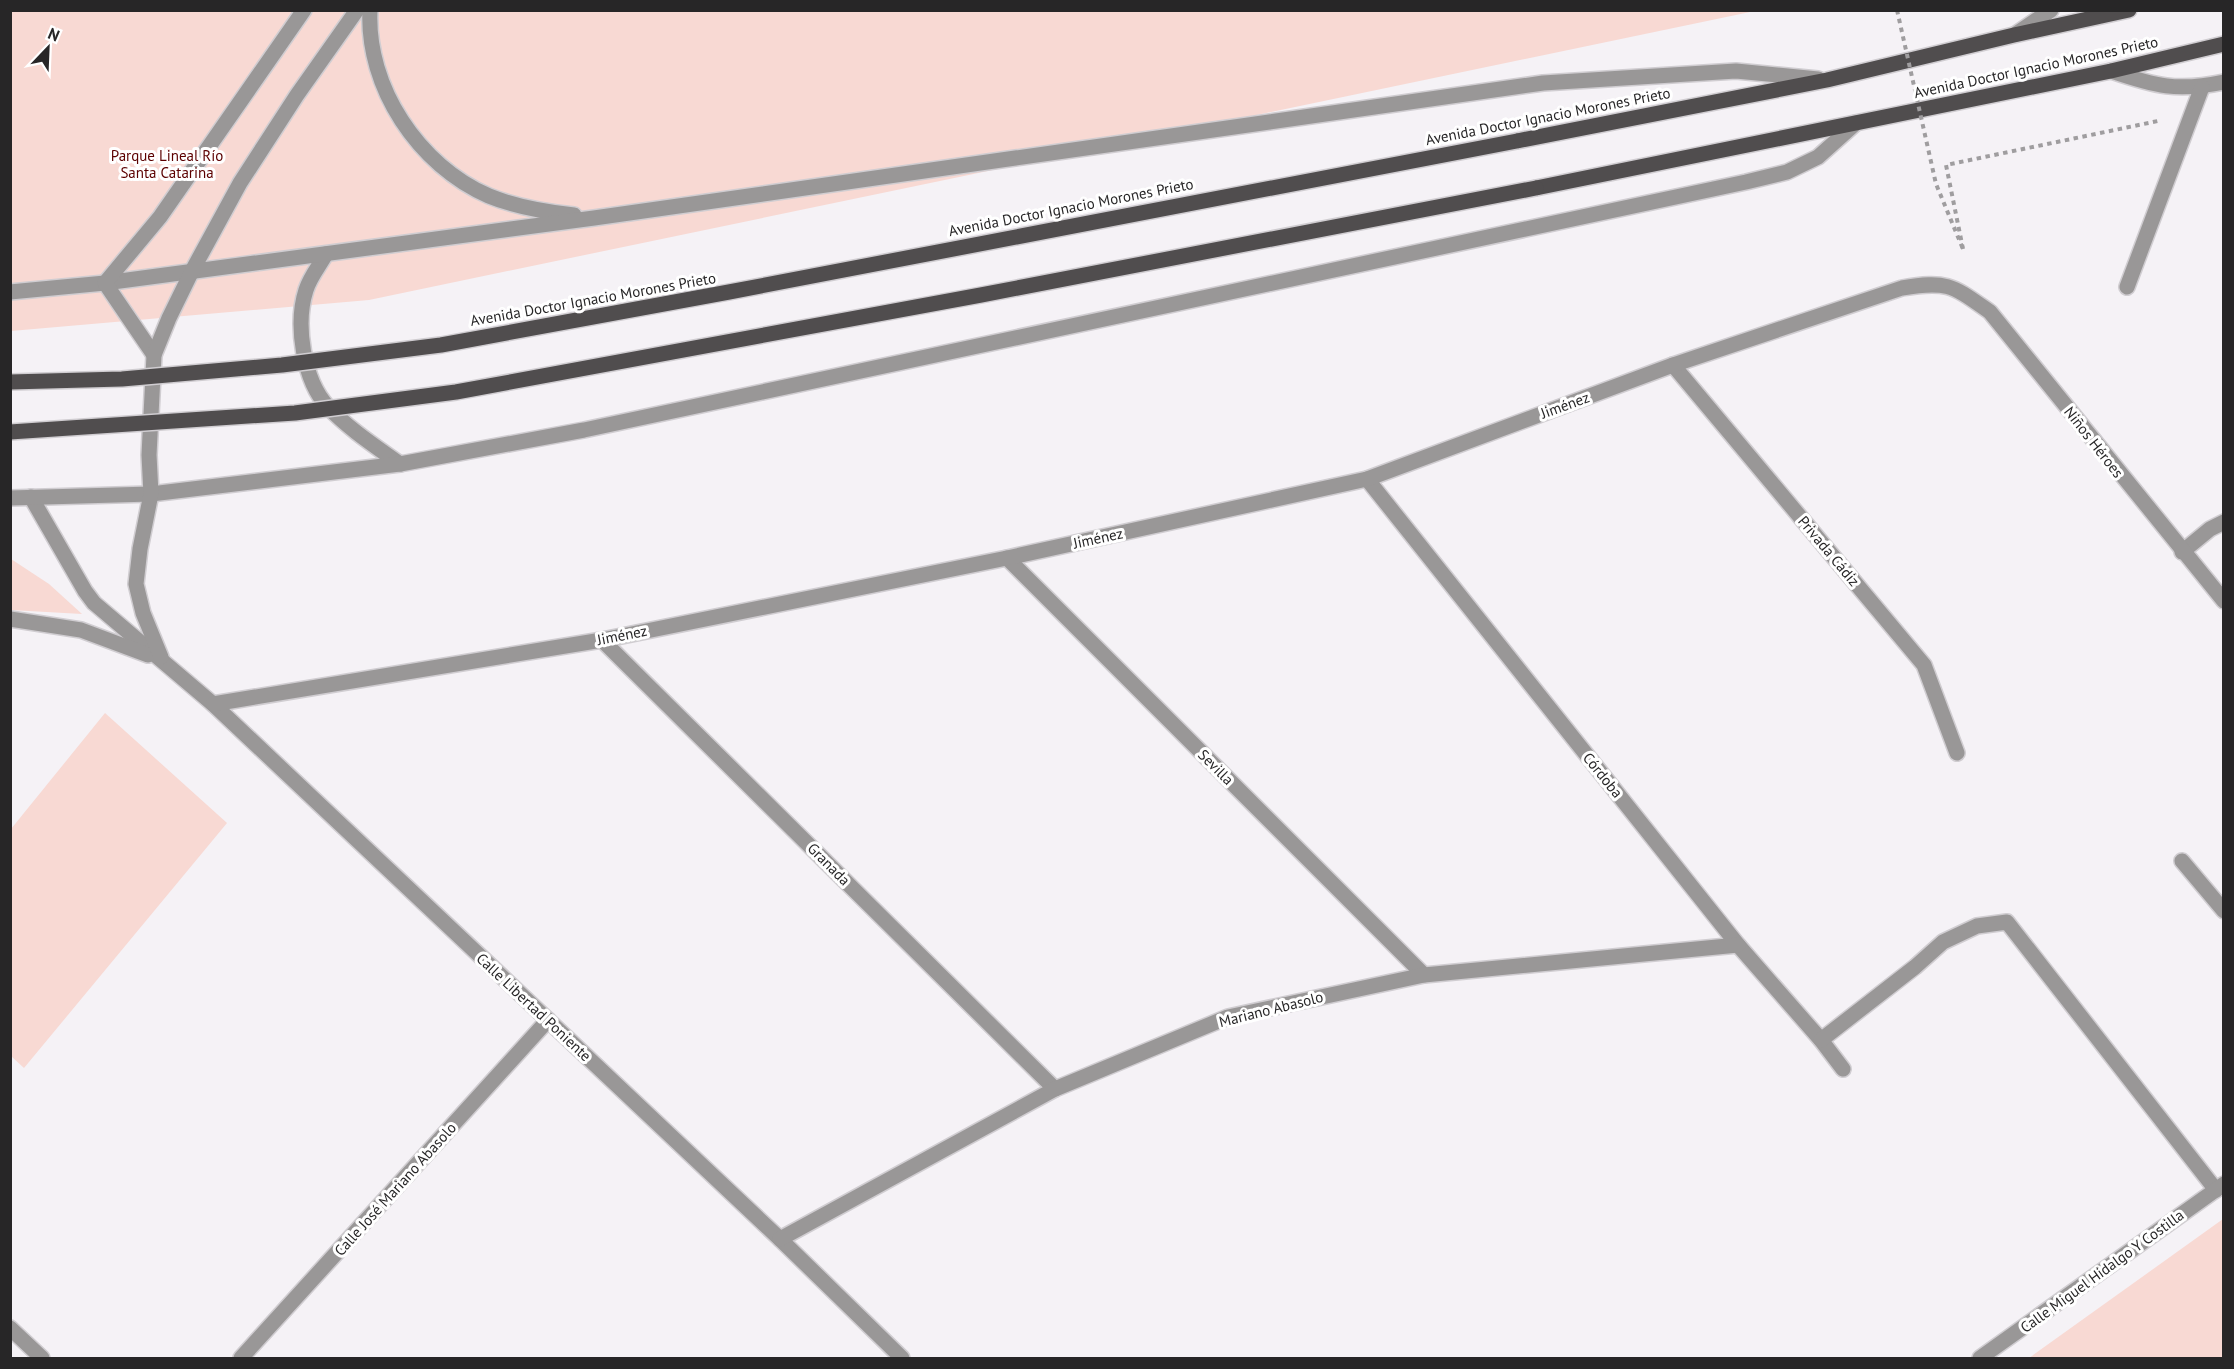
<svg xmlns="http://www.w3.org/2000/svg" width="2234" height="1369" font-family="'PT Sans',sans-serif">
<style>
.green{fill:#f8d9d3}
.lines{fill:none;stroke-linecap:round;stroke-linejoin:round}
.minor-casing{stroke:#d0cdd1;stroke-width:18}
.major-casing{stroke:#d0cdd1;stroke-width:18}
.path{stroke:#9f9d9f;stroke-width:4;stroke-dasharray:4.5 4.5;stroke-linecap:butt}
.minor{stroke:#999797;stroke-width:15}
.major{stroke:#504d4e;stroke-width:15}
.major-bridge-casing{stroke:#d0cdd1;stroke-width:18;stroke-linecap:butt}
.path-bridge{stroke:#9f9d9f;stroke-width:4;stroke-dasharray:4.5 4.5;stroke-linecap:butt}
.major-bridge{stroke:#504d4e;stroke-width:15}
.labels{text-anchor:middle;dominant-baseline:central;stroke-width:6;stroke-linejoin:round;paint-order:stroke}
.street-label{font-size:15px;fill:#272627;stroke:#fff}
.park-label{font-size:15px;fill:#5c0000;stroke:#fff}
</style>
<rect width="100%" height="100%" fill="#f5f2f6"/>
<g class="green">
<polygon points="10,11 1755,11 369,300 11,331"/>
<polygon points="11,559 49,584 82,614 11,610"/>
<polygon points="105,713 227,823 24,1068 11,1056 11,829"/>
<polygon points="2223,1219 2223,1358 2029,1358"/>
</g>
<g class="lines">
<g class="minor-casing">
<g id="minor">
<path d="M370,10C366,87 419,166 489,196C516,207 545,212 574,215"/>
<polyline points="2016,34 2051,10"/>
<path d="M2111,71C2155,86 2177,92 2224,82"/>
<path d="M326,254C320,265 310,277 306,290C295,324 303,380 328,407C349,429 375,446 400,464"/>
<polyline points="2127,287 2202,87"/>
<polyline points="10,292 105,283 594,218 1543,83 1736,71 1818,79"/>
<polyline points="154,355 105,283 160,217 304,10"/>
<polyline points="1673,365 1924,665 1957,753"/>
<polyline points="1367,479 1738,945 1821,1040 1843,1069"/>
<polyline points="31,497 85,591 94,603 213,704 780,1239 902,1358"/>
<polyline points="10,498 151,494 400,464 584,430 1746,182 1787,172 1818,157 1856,123"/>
<polyline points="2182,552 2210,529 2224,522"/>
<polyline points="1007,558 1424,975"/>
<polyline points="10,619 81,630 148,655"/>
<polyline points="602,640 1055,1089"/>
<polyline points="161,657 143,613 136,584 140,549 151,494 149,455 154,355 169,318 192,271 240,183 297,95 357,10"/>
<path d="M213,704L602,640L1007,558L1367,479L1673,365L1902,288C1948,280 1953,286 1990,312L2224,601"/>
<polyline points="2182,861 2224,911"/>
<polyline points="1821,1040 1915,967 1943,942 1977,926 2007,922 2216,1190"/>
<polyline points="780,1239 1055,1089 1228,1017 1424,975 1738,945"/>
<polyline points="10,1328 42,1358"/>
<polyline points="241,1358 548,1020"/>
<polyline points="1980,1358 2224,1184"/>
</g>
</g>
<g class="major-casing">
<g id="major">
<polyline points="1517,141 1827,80 2014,35 2129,10"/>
<polyline points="1536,188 2111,71 2224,44"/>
</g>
</g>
<polyline class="path" points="1963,249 1946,165 2158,121"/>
<use href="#minor" class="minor"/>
<use href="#major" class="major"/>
<g class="major-bridge-casing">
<g id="major-bridge">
<polyline points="10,382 122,379 282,365 441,345 729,292 1517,141"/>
<polyline points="10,432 295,413 456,392 981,295 1536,188"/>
</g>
</g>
<polyline class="path-bridge" points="1897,10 1936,184 1963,249"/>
<use href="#major-bridge" class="major-bridge"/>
</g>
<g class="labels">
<g class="street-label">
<text transform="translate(2036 67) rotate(-12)">Avenida Doctor Ignacio Morones Prieto</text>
<text transform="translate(1548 116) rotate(-11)">Avenida Doctor Ignacio Morones Prieto</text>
<text transform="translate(1071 207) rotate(-11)">Avenida Doctor Ignacio Morones Prieto</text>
<text transform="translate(593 299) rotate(-10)">Avenida Doctor Ignacio Morones Prieto</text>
<text transform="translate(1565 405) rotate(-20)">Jiménez</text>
<text transform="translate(2094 442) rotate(52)">Niños Héroes</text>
<text transform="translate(1098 538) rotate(-12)">Jiménez</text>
<text transform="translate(1829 551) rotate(50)">Privada Cádiz</text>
<text transform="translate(622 635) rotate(-11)">Jiménez</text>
<text transform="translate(1216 767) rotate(45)">Sevilla</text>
<text transform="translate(1603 775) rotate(51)">Córdoba</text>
<text transform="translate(829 864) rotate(45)">Granada</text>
<text transform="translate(534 1007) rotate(43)">Calle Libertad Poniente</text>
<text transform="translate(1271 1009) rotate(-14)">Mariano Abasolo</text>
<text transform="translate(395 1189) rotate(-48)">Calle José Mariano Abasolo</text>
<text transform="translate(2102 1271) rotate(-36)">Calle Miguel Hidalgo Y Costilla</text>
</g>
<g class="park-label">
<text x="167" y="155">Parque Lineal Río<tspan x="167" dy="17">Santa Catarina</tspan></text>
</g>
</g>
<rect width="2234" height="1369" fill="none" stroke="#272627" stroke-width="24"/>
<g transform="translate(48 48) rotate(23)" stroke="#ffffff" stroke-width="4.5" paint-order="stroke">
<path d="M0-4.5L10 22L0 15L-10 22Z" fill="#272627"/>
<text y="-9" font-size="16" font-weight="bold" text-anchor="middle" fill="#272627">N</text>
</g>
</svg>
